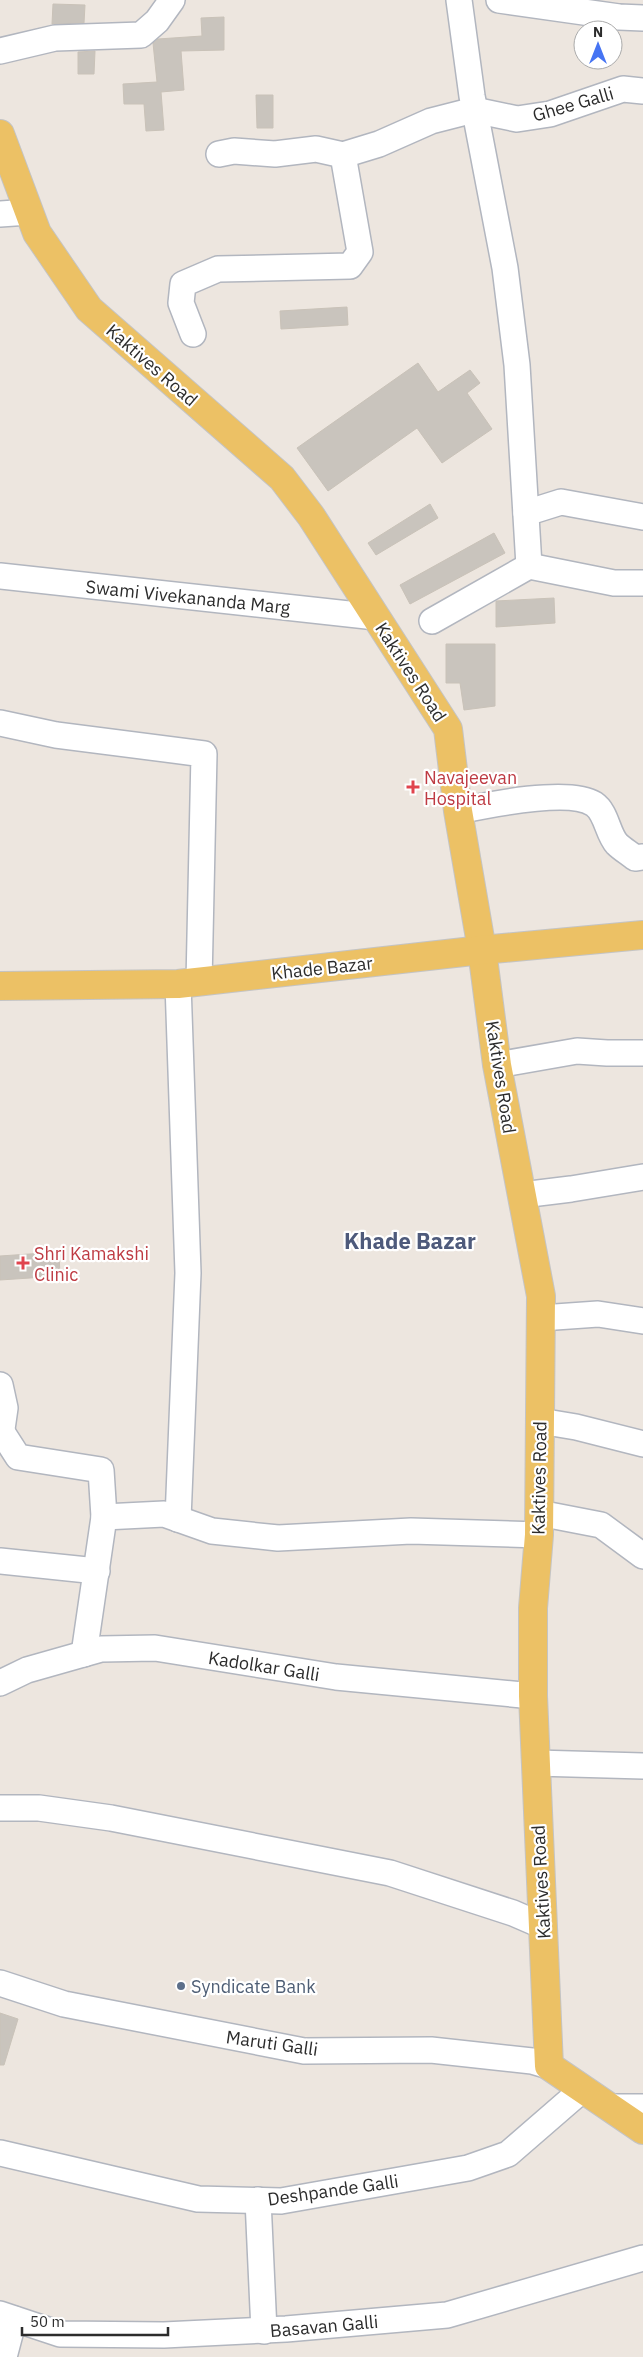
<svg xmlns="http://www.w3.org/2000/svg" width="643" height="2357" font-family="'IBM Plex Sans',sans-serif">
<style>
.building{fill:#c9c4bd;stroke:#c9c2b8}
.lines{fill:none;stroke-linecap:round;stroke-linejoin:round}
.minor-casing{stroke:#b2b6bf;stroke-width:28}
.major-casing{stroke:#c4c4c4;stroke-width:30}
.minor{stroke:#fff;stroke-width:25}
.major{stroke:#ecc165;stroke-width:28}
.health-dot{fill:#e0444e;stroke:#fff;stroke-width:2}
.service-dot{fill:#5c6f8a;stroke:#fff;stroke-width:2}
.labels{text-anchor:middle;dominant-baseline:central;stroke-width:4.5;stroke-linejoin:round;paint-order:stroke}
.street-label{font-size:18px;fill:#2c2c2c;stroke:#fff}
.health-label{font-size:18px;fill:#be3a42;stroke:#fff;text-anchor:start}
.service-label{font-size:18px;fill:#4e5e75;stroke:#fff;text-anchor:start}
.district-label{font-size:22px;font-weight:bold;fill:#4e5a7b;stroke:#fff}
</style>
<rect width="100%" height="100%" fill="#ede6df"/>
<g class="building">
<polygon points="53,4 85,5 84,23 52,24"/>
<polygon points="224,17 224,50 181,51 184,90 161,92 164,130 146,131 144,104 124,104 123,84 157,82 153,43 158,39 202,36 201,18"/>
<polygon points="95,51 94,74 78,74 78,52"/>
<polygon points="256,95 273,95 273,128 257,128"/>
<polygon points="347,307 348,325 281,329 280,311"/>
<polygon points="418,363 438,392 470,370 480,383 467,393 492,429 442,463 417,428 328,491 297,448"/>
<polygon points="430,504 438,518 376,555 368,543"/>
<polygon points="494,533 505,553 410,604 400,585"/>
<polygon points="554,598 555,623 496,627 496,601"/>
<polygon points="446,644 495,644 495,706 464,710 460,683 446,683"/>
<polygon points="59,1252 60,1276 0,1280 0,1256"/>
<polygon points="0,2013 18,2019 4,2065 0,2065"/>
</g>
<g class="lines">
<g class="minor-casing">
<g id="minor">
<polyline points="499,0 619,17 643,18"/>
<polyline points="0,51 55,38 141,35 157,21 172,0"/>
<polyline points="343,155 379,144 431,121 474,110 517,119 550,114 623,89 643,91"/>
<polyline points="0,214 29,212"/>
<polyline points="193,334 181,303 183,284 218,269 350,266 360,252 343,155 316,149 275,154 234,151 219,154"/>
<polyline points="526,513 561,502 643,517"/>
<polyline points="529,566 614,583 643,583"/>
<polyline points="0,576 376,617"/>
<polyline points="432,621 529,566 517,365 505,268 472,96 459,0"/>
<polyline points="0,723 56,735 204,754 199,982"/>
<path d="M458,811C487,805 570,788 594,804C607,813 607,833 617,844C622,849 629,853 635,858L643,857"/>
<polyline points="497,1065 577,1051 607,1053 643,1053"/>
<polyline points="522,1195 571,1189 643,1177"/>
<polyline points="541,1318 598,1314 643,1321"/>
<polyline points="0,1385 5,1408 2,1429"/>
<polyline points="540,1421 576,1427 643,1444"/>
<polyline points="0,1429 18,1457 101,1470 104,1517"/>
<polyline points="539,1513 601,1525 643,1556"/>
<polyline points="178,1519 188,1273 178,984"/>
<polyline points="0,1561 97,1571"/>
<polyline points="84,1654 104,1517 164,1514 212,1531 278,1538 411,1531 539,1535"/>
<polyline points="0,1683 27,1670 101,1649 155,1648 336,1677 533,1696"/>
<polyline points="536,1763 643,1766"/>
<polyline points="0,1808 39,1808 111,1818 390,1873 513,1913 543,1926"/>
<polyline points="0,1983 64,2004 304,2051 431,2050 532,2061 549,2066"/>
<polyline points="609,2107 643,2107"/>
<polyline points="0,2153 198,2199 281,2201 468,2168 508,2154 583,2089"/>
<polyline points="258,2200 264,2331"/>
<polyline points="0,2314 60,2334 164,2335 286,2329 447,2315 643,2258"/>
<polyline points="4,2357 14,2319"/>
</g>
</g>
<g class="major-casing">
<g id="major">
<polyline points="0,134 37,233 89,309 282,478 311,516 448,729 458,811 482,950 497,1065 541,1296 539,1535 533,1608 533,1696 549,2066 643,2130"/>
<polyline points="0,986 178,984 482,950 643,935"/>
</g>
</g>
<use href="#minor" class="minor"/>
<use href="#major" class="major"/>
</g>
<g class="health-dot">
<path d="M410.5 779.5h5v5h5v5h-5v5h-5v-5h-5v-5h5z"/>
<path d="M20.5 1255.5h5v5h5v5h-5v5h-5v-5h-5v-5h5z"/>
</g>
<circle class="service-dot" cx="181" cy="1986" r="5"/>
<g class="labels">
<g class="street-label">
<text transform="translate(573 104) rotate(-16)">Ghee Galli</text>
<text transform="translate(152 365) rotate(41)">Kaktives Road</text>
<text transform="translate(188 597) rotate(6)">Swami Vivekananda Marg</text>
<text transform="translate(411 672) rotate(57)">Kaktives Road</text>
<text transform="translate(322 968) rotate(-6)">Khade Bazar</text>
<text transform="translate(501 1077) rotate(81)">Kaktives Road</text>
<text transform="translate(539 1478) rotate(-89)">Kaktives Road</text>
<text transform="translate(264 1666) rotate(9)">Kadolkar Galli</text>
<text transform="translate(541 1882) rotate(-93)">Kaktives Road</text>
<text transform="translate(272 2043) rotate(8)">Maruti Galli</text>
<text transform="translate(333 2190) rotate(-8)">Deshpande Galli</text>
<text transform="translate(324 2326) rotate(-5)">Basavan Galli</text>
</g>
<g class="health-label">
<text x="424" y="777">Navajeevan<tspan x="424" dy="21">Hospital</tspan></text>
<text x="34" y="1253">Shri Kamakshi<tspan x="34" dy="21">Clinic</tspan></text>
</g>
<g class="service-label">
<text x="191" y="1986">Syndicate Bank</text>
</g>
<g class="district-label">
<text x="410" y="1240">Khade Bazar</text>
</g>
</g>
<g transform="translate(598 45)"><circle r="24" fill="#ffffff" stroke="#ababab"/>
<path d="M0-4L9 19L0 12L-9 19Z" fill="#4674f3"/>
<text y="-8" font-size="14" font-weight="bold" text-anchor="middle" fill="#2c2c2c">N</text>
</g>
<path d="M22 2327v8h146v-8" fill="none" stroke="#2c2c2c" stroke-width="2.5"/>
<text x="30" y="2327" font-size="15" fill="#2c2c2c" stroke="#ffffff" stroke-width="4" paint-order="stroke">50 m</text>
</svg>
